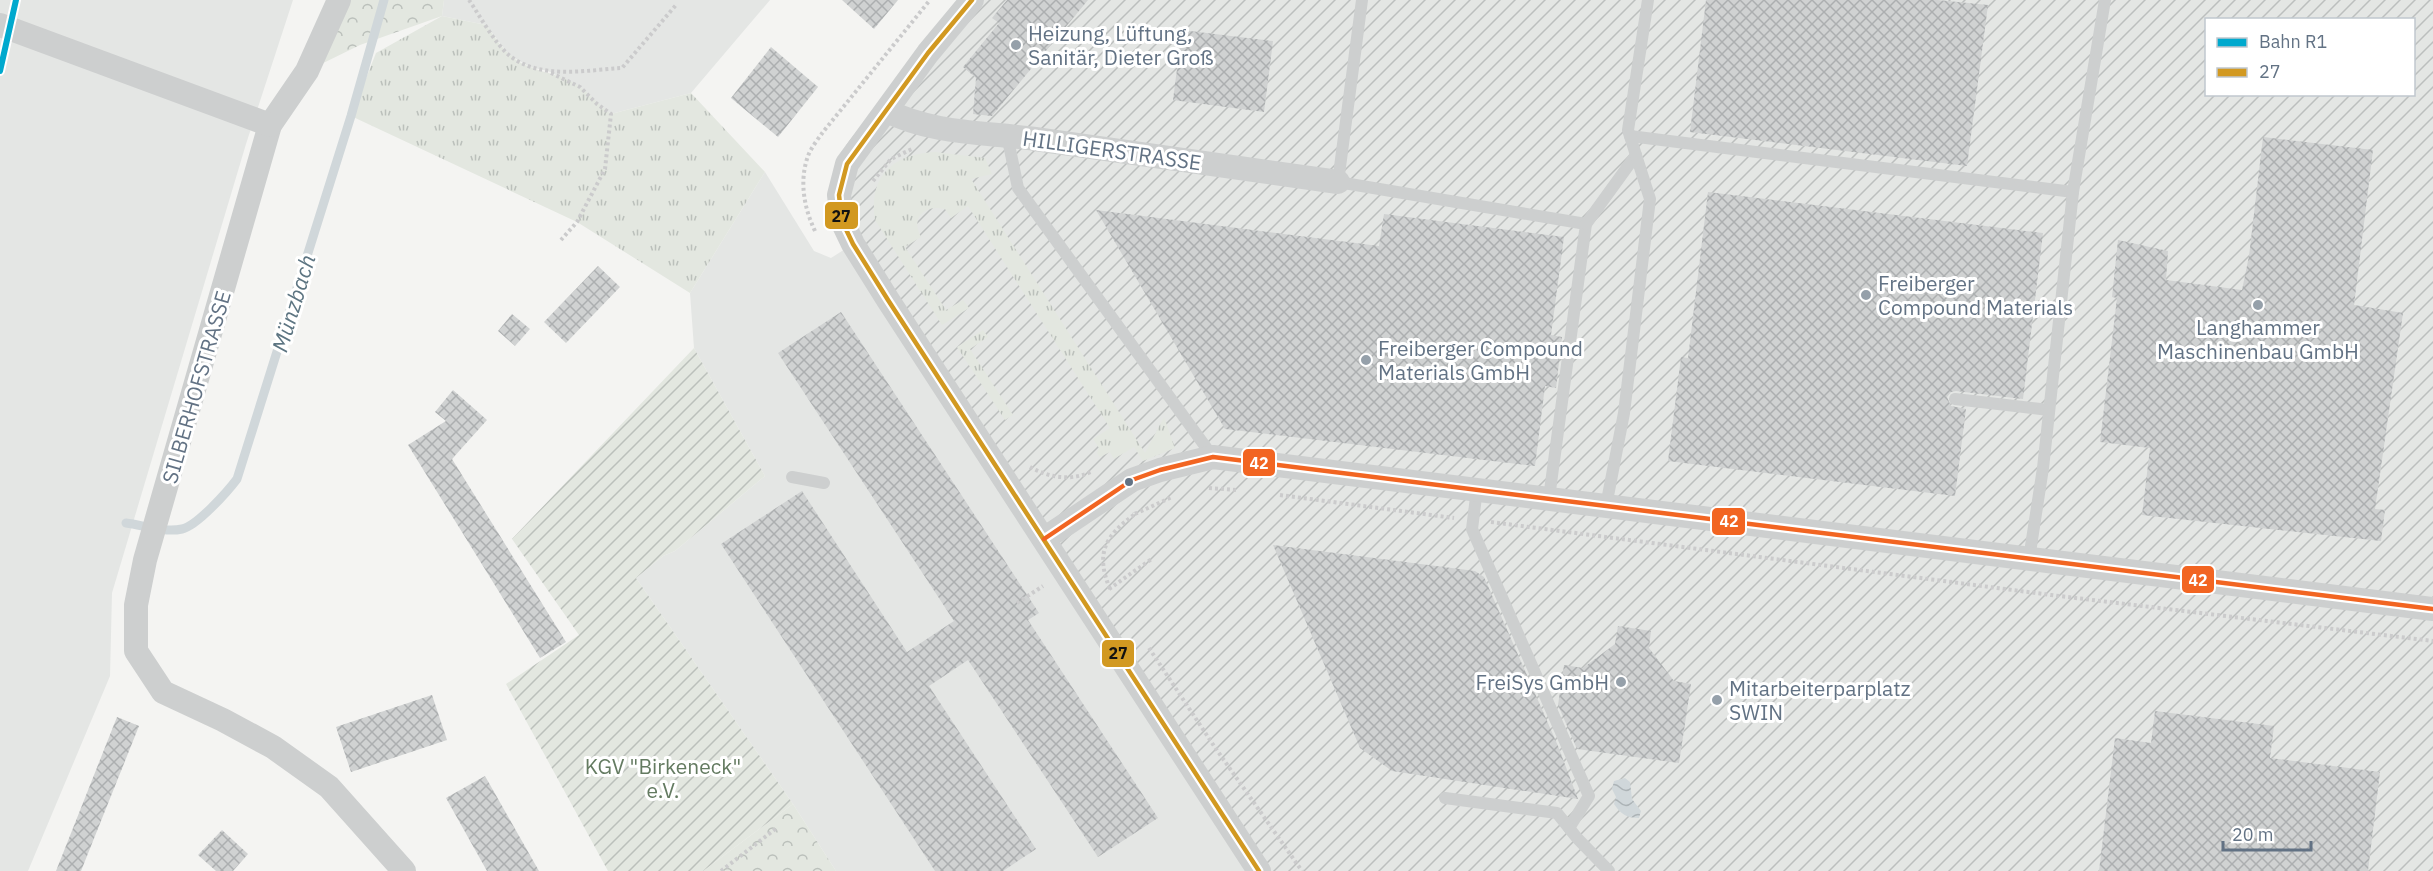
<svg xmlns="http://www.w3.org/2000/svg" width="2433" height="871" font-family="'IBM Plex Sans',sans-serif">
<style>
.built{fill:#e4e6e4}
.industrial{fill:url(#industrial-furrows);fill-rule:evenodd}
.grass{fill:url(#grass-tufts)}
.forest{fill:url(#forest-crowns)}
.garden{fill:url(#garden-furrows)}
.water{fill:url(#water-waves)}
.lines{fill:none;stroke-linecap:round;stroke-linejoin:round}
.stream{stroke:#d0d7da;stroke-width:9}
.building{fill:url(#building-cross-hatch)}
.path{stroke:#cbcbcc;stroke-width:4;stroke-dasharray:3 3;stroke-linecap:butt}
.lane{stroke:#cdcfcf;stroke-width:12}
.street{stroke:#cdcfcf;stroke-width:24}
.bus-1-casing{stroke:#fff;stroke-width:9}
.bus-2-casing{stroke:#fff;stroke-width:9}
.bus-1{stroke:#d29921;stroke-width:4.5}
.bus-2{stroke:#f26522;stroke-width:4.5}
.rail-1-casing{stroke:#fff;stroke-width:10}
.rail-1{stroke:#00a9ce;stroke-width:6}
.poi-dot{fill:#95a0aa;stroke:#fff;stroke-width:2}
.bus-dot{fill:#627284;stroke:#fff;stroke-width:2}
.labels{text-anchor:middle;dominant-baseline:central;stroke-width:6;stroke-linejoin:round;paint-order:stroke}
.poi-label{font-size:21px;fill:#627284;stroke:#fff;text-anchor:start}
.street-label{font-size:21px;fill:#627284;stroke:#fff}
.park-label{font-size:21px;fill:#647b61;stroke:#fff}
.water-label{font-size:22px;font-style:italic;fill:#5d7582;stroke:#fff}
.line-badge{stroke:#fff;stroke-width:2}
.badge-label{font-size:16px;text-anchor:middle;font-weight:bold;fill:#fff}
.pale-badge-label{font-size:16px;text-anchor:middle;font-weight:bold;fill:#111}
</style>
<defs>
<pattern id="industrial-furrows" width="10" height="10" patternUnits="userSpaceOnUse" patternTransform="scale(1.5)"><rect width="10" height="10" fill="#e4e6e4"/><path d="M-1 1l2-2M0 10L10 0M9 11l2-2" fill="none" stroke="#bcbfbe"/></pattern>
<pattern id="grass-tufts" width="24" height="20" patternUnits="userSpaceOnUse" patternTransform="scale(1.5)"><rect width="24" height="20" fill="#e3e7e0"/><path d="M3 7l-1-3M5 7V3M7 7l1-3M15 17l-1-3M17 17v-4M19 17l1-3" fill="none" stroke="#bbc0bb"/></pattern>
<pattern id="forest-crowns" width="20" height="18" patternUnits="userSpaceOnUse" patternTransform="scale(1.5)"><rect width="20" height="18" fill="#e3e7e0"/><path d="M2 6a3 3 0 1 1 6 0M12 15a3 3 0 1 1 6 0" fill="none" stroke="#bbc0bb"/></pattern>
<pattern id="garden-furrows" width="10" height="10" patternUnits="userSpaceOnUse" patternTransform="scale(1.5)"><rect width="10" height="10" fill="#e3e7e0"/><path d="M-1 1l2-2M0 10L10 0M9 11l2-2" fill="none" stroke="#bbc0bb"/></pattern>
<pattern id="water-waves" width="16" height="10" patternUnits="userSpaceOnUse" patternTransform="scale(1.5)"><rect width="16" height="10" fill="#d0d7da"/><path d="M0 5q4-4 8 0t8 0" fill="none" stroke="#acb3b6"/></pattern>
<pattern id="building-cross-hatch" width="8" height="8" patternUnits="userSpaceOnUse" patternTransform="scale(1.5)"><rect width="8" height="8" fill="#d0d2d2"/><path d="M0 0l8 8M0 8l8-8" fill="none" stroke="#acafb0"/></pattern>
</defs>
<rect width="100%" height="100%" fill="#f4f4f2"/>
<g class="built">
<polygon points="0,0 293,0 246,144 112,593 110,676 28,871 0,871"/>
<polygon points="444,0 770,0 691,93 611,114 597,104 580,87 548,71 530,67 509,55 486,25 442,16"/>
<polygon points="765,172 814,251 831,258 853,244 1259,871 836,871 793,804 636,578 663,556 675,551 765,476 694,348 690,293"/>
</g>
<path class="industrial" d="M957,0H2433V871H1252L833,192L837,157ZM2206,20H2414V94H2206Z"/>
<g class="grass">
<path d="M442,16L486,25C493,34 500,46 509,54C528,73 559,71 580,87C591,95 600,106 611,114L691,93L765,172L690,293L577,222L351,116L376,53Z"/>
<path d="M935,152L985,158L992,174L971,179L1145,453L1164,417L1175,448L1143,461L1134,447L1114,459L1110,452L1100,457L1097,453L1099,448L1093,439L1110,428L968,206L951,218L945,209C925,204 910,217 921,237L905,247L946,310L963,300L969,308L942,325L875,220C868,176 893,154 935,152Z"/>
<polygon points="983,330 988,337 970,349 1013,415 1005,420 957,347"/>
</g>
<g class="forest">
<polygon points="339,0 444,0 442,16 360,45 307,71"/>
<polygon points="793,804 836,871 703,871"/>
</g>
<polygon class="garden" points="694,348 765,476 675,551 663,556 636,578 793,804 703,871 608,871 506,684 579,635 512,539"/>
<path class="water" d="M1625,778L1630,782L1632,799L1641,811L1639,818C1626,818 1621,814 1614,804L1616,797L1612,789L1614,781Z"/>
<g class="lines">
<path class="stream" d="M126,523C143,525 164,533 182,529C197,526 228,491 237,479L351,116L384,0"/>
</g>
<g class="building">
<polygon points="842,0 898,0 874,29"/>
<polygon points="1007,0 1088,0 992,116 973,114 976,78 963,67 999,23 992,18"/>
<polygon points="1706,0 1938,0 1988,5 1967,166 1690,132"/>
<polygon points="1182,30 1273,41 1264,112 1173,100"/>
<polygon points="771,47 818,87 778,137 731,98"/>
<polygon points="2263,137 2373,150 2354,305 2403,313 2375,509 2385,510 2381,541 2142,515 2150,448 2100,442 2117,298 2112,297 2118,240 2168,251 2166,280 2242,290 2249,256"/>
<polygon points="1708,192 2043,233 2023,399 1956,391 1951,392 1947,397 1951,406 1966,409 1955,496 1668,461 1681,357 1688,358"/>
<polygon points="1096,210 1379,246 1384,214 1564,237 1551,335 1562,337 1556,388 1545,386 1535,466 1225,429"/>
<polygon points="598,266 620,287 566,343 544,322"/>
<polygon points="841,312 1039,613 1028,620 1158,818 1098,857 968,660 929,686 1036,849 1003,871 935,871 721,544 802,491 907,652 954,621 778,353"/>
<polygon points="512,314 530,329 515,346 498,331"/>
<polygon points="453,390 487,420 452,459 566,642 540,658 408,445 446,421 435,412"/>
<polygon points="1273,545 1475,571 1484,577 1558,746 1578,799 1392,771 1360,748"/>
<polygon points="1618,626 1651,631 1649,648 1674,681 1691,684 1679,763 1577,749 1558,705 1564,665 1583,668 1615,644"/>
<polygon points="432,695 447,740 351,772 336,727"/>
<polygon points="2155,711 2274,726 2270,758 2380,772 2368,871 2099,871 2115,738 2151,743"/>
<polygon points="117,717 139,726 81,871 56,871"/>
<polygon points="485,776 539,871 487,871 446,798"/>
<polygon points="222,830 248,854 233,871 216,871 198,855"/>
</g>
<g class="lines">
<g class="path">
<path d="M469,0C480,16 495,44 510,56C541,80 586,70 622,68L676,5"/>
<polyline points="551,73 580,87 597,104 611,114 605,169 577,222 561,240"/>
<polyline points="873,181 891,159 912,149"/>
<path d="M815,231C804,208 799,181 808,156C811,148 818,139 823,132L930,0"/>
<path d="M1030,467C1050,478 1070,481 1091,472"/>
<polyline points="1209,488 1237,490"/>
<polyline points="1280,495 1454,518"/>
<polyline points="1135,514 1172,497"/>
<polyline points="1491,522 2051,595 2433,641"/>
<polyline points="1109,589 1153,558"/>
<path d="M1110,589C1095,553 1105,536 1135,514L1134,512"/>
<polyline points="1017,603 1043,586"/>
<polyline points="1149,648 1214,746 1302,871"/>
<polyline points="721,871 778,827"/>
</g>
<g class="lane">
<polyline points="1362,0 1338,182 1586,224 1549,498"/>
<polyline points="1007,135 1018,188 1213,457"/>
<polyline points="1630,136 2073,192"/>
<polyline points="1586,224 1636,155"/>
<polyline points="1955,399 2049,410"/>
<polyline points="792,477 824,483"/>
<polyline points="1477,489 1472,529 1589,796 1569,828"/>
<polyline points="1606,506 1624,413 1650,199 1628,130 1648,0"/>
<polyline points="2029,559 2043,468 2073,192 2105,0"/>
<polyline points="1445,798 1557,813 1577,838 1609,871"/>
</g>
<g class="street">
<polyline points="339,0 307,71 270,125 145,560 136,605 136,651 163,692 223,720 273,747 329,787 404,871"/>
<polyline points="972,0 928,53 847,164 839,195 842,221 853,244 888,300 1259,871"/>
<polyline points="0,25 270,125"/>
<path d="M887,111C933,134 985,132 1035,139C1136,154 1237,168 1338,182"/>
<polyline points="1044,539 1132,480 1160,470 1213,457 2433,609"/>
</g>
<g class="bus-1-casing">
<polyline id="bus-1" points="972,0 928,53 847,164 839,195 842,221 853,244 888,300 1259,871"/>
</g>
<g class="bus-2-casing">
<polyline id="bus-2" points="1044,539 1132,480 1160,470 1213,457 2433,609"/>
</g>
<use href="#bus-1" class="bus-1"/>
<use href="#bus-2" class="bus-2"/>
<g class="rail-1-casing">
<polyline id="rail-1" points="0,71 16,0"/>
</g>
<use href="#rail-1" class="rail-1"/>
</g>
<g class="poi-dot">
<circle cx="1016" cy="45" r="6"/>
<circle cx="1866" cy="295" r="6"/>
<circle cx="2258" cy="305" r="6"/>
<circle cx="1366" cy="360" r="6"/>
<circle cx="1621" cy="682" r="6"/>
<circle cx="1717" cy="700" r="6"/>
</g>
<circle class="bus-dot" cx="1129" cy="482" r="5"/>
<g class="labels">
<g class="poi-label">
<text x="1028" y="33">Heizung, Lüftung,<tspan x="1028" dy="24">Sanitär, Dieter Groß</tspan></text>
<text x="1878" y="283">Freiberger<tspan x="1878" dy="24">Compound Materials</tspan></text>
<text x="2258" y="327" text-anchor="middle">Langhammer<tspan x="2258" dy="24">Maschinenbau GmbH</tspan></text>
<text x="1378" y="348">Freiberger Compound<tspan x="1378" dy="24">Materials GmbH</tspan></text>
<text x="1609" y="682" text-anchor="end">FreiSys GmbH</text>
<text x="1729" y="688">Mitarbeiterparplatz<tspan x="1729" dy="24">SWIN</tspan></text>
</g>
<g class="street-label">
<text transform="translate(1112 150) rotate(8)">HILLIGERSTRASSE</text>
<text transform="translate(196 387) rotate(-74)">SILBERHOFSTRASSE</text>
</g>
<g class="park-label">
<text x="663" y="766">KGV "Birkeneck"<tspan x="663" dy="24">e.V.</tspan></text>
</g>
<g class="water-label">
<text transform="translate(293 303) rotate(-73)">Münzbach</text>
</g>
</g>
<g class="line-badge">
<rect x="824" y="201" width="35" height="29" rx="6" fill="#d29921"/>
<rect x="1242" y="448" width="34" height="29" rx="6" fill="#f26522"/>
<rect x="1711" y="507" width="35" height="29" rx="6" fill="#f26522"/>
<rect x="2181" y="565" width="34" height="29" rx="6" fill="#f26522"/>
<rect x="1101" y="639" width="34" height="29" rx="6" fill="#d29921"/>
</g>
<g class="badge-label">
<text x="1259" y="469">42</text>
<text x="1729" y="527">42</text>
<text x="2198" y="586">42</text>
</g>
<g class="pale-badge-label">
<text x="841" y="222">27</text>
<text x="1118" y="659">27</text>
</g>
<rect x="2205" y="18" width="210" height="78" fill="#ffffff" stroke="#c0c7ce" stroke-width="1.5"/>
<rect x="2217" y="38" width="30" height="9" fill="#00a9ce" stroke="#c0c7ce" stroke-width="1.5"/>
<text x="2259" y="48" font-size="18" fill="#627284">Bahn R1</text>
<rect x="2217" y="68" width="30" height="9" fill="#d29921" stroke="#c0c7ce" stroke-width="1.5"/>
<text x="2259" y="78" font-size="18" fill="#627284">27</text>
<path d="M2223 841v9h88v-9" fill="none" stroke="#627284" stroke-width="3"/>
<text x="2232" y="841" font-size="18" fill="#627284" stroke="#ffffff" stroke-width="4.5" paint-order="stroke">20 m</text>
</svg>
